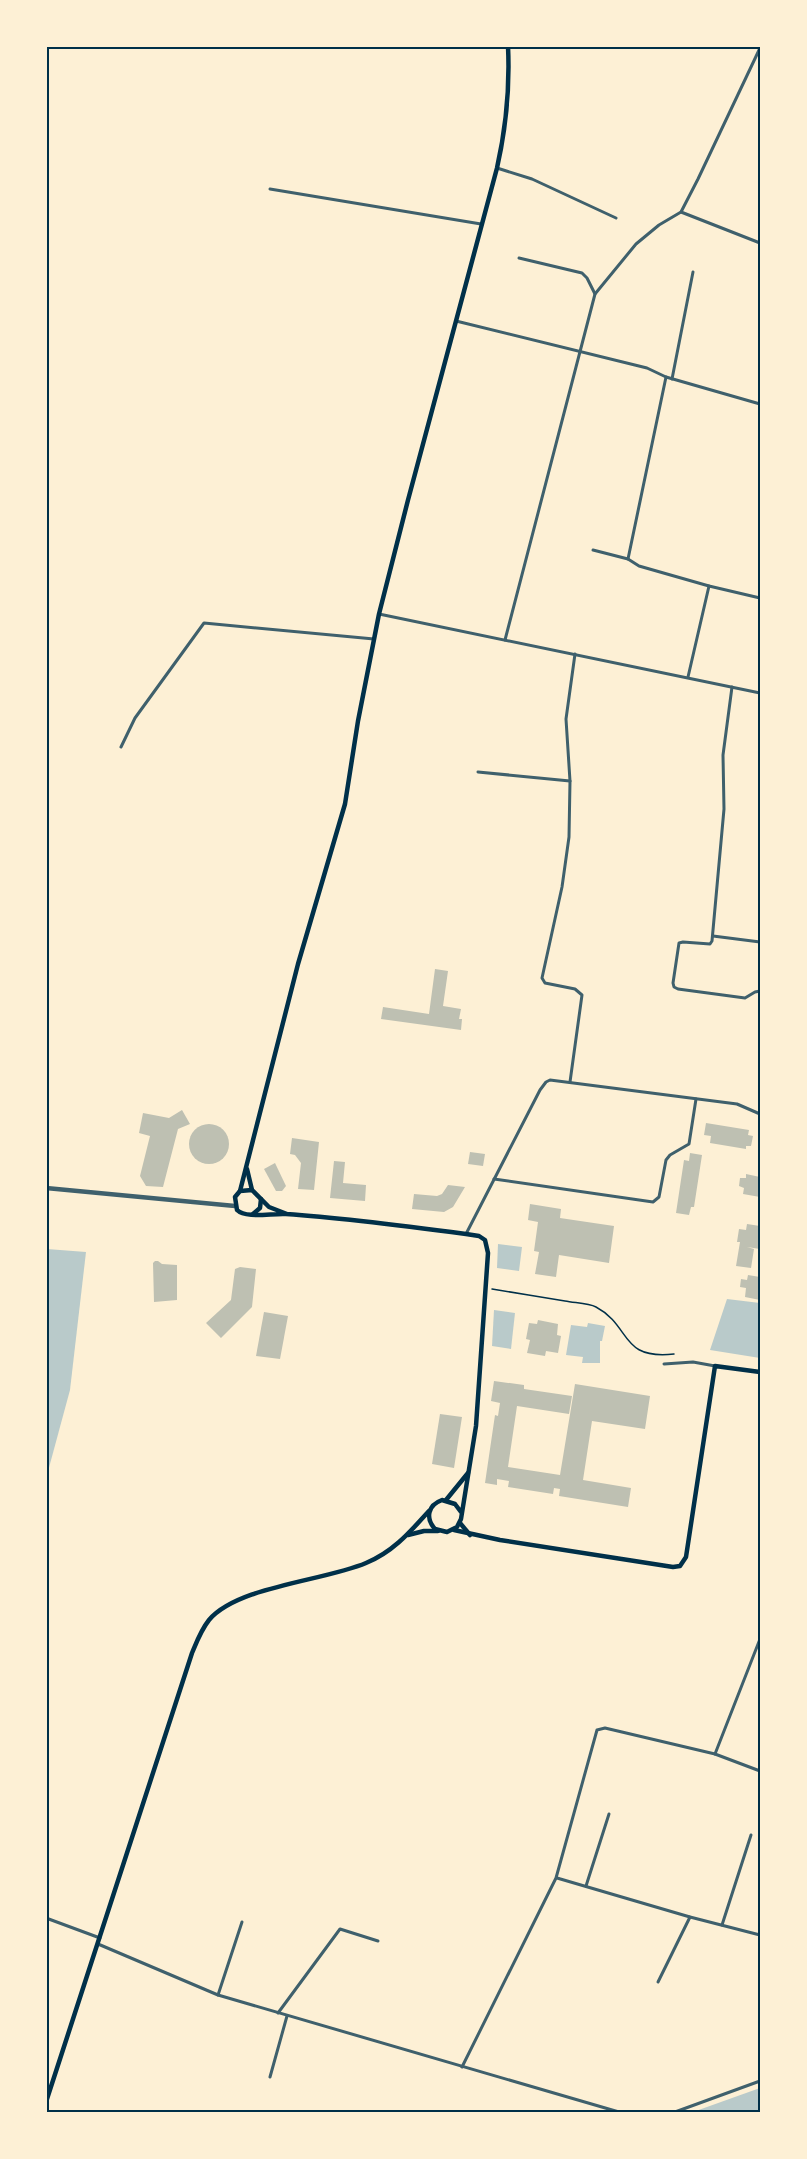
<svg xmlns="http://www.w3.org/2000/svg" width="807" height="2159" font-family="'Crimson Pro',serif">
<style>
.green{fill:#b9caca}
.building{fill:#bec0b2}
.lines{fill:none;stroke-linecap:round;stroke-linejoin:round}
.path{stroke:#003049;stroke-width:1.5}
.minor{stroke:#3f606c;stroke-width:3}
.tertiary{stroke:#3f606c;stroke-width:4.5}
.secondary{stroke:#003049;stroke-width:4.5}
.neatline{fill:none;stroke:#003049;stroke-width:2}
</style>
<rect width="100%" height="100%" fill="#fdf0d5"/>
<g class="green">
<polygon points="498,1244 522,1247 519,1271 497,1268"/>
<polygon points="47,1249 86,1252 70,1390 47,1475"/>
<polygon points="727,1299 760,1303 760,1358 710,1350"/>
<polygon points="494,1310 515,1313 511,1349 492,1346"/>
<polygon points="588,1323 605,1326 602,1341 600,1341 600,1363 582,1363 583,1357 566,1355 571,1325 587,1327"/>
<polygon points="760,2088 760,2112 693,2112"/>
</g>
<g class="building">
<polygon points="435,969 448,971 443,1006 461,1009 459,1019 462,1019 461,1030 381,1019 383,1007 429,1014"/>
<polygon points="182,1110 190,1124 178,1129 163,1187 146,1186 140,1176 150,1136 139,1133 143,1113 169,1118"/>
<polygon points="706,1123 749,1130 748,1135 753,1136 751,1146 746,1146 746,1149 710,1143 711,1136 704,1135"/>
<circle cx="209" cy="1144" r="20"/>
<polygon points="292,1138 319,1142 314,1190 298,1189 301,1163 295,1155 290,1154"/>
<polygon points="470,1152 485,1154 483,1166 468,1164"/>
<polygon points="690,1153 702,1155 694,1207 691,1207 689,1215 676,1213 684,1160 689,1161"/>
<polygon points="334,1161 345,1162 343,1183 366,1185 365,1201 330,1198"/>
<polygon points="275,1163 286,1186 282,1191 276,1191 264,1169"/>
<polygon points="746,1174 760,1177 760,1197 743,1194 744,1188 739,1186 740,1178 746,1178"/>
<polygon points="448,1185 465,1187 453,1207 444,1212 412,1209 414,1194 437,1196 442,1194"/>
<polygon points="530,1204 561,1209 560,1218 614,1226 609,1263 559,1255 556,1277 535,1274 539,1252 534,1251 538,1222 528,1220"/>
<polygon points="747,1224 760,1226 760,1249 747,1247 754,1249 751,1268 736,1266 740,1242 737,1242 739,1229 746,1230"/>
<polygon points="155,1261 158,1261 162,1264 177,1265 177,1300 154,1302 153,1263"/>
<polygon points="240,1267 256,1269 252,1307 221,1338 206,1323 231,1300 235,1269"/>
<polygon points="748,1275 760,1277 760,1300 745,1297 746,1288 740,1287 741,1279 747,1280"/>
<polygon points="264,1312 288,1316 280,1359 256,1356"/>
<polygon points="538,1320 558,1324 557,1335 561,1336 558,1353 546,1351 545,1356 527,1353 530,1340 526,1339 529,1323 537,1324"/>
<polygon points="494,1381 524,1385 524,1389 572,1396 569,1414 517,1406 508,1467 560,1475 575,1384 650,1396 645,1429 592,1421 583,1480 631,1488 628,1507 559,1496 560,1489 554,1488 553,1494 508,1487 509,1481 497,1479 497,1485 485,1483 495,1415 498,1416 500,1403 491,1401"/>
<polygon points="440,1414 462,1417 454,1468 432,1464"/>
</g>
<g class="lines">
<path class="path" d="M492,1289C516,1293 541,1297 565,1301C575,1303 588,1303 596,1307C632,1326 619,1360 674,1354"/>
<g class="minor">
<polyline points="497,168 532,179 616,218"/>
<polyline points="270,189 481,224"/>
<polyline points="681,212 760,243"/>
<polyline points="519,258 582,273 587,278 595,294"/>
<polyline points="456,321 647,368 666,377 760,404"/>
<polyline points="672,379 693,272"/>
<polyline points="593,550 628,559 639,566 709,586 760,598"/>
<polyline points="628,559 666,377"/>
<polyline points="379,614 760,693"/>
<polyline points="505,640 595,294 636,244 659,225 681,212 698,179 760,48"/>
<polyline points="688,677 709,586"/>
<polyline points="732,687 723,755 724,809 712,941 710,944 683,942 679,943 673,983 674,987 678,989 745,998 755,992 760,991"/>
<polyline points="121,747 135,718 204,623 374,639"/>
<polyline points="478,772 570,781"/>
<polyline points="713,936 760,942"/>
<polyline points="570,1082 582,995 575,989 545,983 542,978 562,887 569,837 570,781 566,719 575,654"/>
<polyline points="494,1179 653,1202 659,1197 666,1160 670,1155 689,1144 696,1099"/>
<polyline points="466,1234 540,1090 546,1082 550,1080 737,1104 760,1114"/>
<polyline points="664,1364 693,1362 715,1366"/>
<polyline points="715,1754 760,1639"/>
<polyline points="557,1878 690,1917 760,1935"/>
<polyline points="586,1886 609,1814"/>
<polyline points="46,1918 100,1938"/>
<polyline points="722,1925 751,1835"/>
<polyline points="98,1944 218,1995 619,2112"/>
<polyline points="658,1982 690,1917"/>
<polyline points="218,1995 242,1922"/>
<polyline points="278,2013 340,1929 378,1941"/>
<polyline points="462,2067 556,1878 597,1730 605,1728 715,1754 760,1771"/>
<polyline points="270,2077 287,2016"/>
<polyline points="675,2112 760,2081"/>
</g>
<polyline class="tertiary" points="46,1188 235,1206"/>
<g class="secondary">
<polyline points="247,1169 252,1190"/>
<path d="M240,1191L298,964L345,804L358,721L379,614L408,500L497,168C506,128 510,88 508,46"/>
<polyline points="253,1214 260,1208 261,1199"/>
<path d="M287,1214L269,1207L252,1190L240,1191L235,1197L237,1210C246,1219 272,1213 286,1214C346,1218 406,1226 466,1234L479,1236L485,1240L488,1253L476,1426L461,1519L457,1527L447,1532L435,1529C425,1518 428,1505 442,1500L455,1504L461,1512"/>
<polyline points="446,1500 468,1473"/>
<polyline points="460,1523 470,1535"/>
<polyline points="454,1530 500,1540 673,1567 680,1566 686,1557 715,1366 760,1372"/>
<polyline points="408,1535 424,1531 438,1531"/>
<path d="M46,2102L192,1653C197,1641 201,1630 209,1620C238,1586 324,1581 366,1563C393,1552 410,1532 429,1511"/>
</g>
</g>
<rect width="807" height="2159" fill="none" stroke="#fdf0d5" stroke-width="96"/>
<rect x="48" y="48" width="711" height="2063" class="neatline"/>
</svg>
